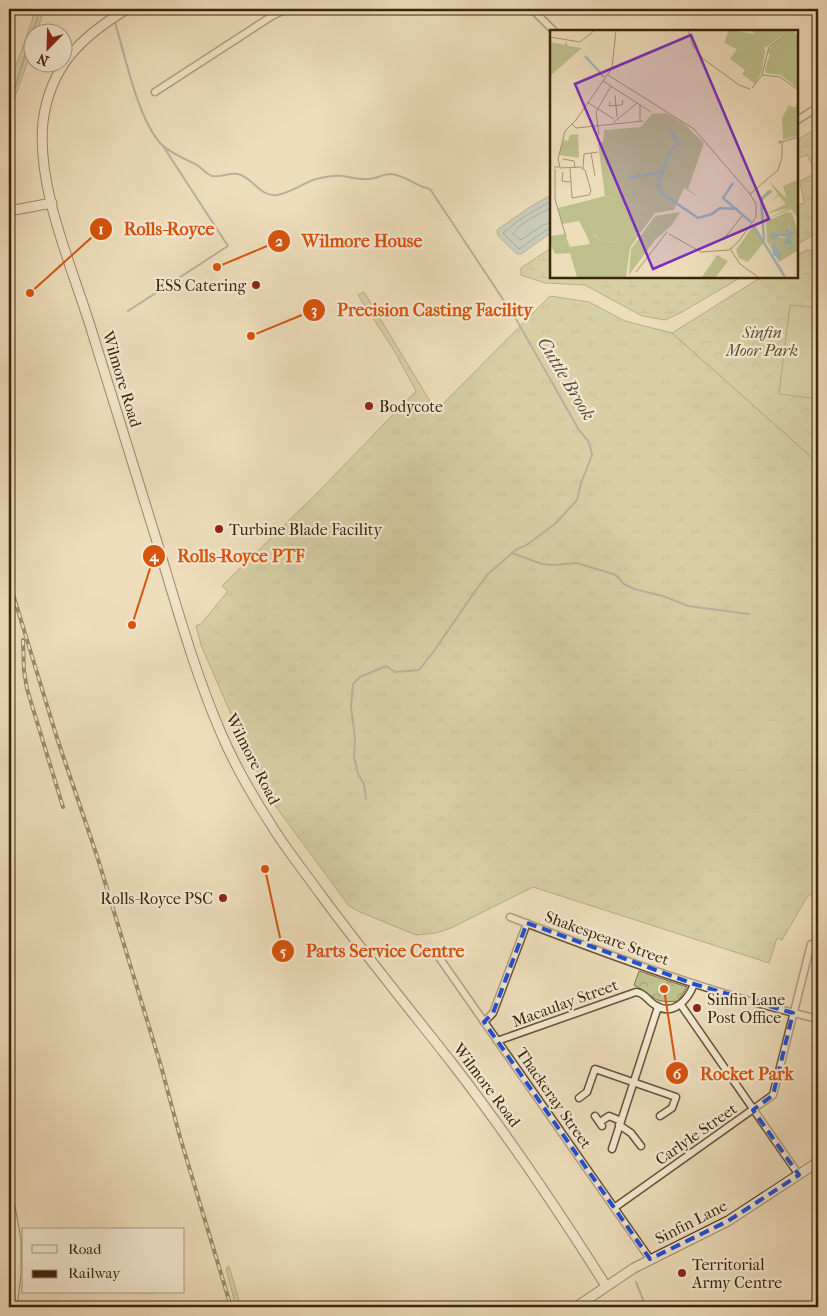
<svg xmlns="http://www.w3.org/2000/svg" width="827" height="1316" font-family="'IM FELL French Canon',serif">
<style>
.grass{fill:url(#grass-tufts);stroke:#7c724c}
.forest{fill:url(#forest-crowns);stroke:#7c724c}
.wetland{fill:url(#wetland-marsh);stroke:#7c724c}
.pitch{fill:#bdbf8d;stroke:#7c724c}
.water{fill:#9eb9bb;stroke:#767d75}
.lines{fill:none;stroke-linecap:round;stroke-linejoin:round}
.shore{stroke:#6c6e63;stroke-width:1}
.stream{stroke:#767d75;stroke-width:2}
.street-casing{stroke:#685237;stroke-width:9}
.secondary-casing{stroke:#3b240b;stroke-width:11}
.street{stroke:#f3e9d3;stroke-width:6}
.secondary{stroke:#f3e9d3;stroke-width:9}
.rail-casing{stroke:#3b240b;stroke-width:4}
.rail{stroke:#f3e9d3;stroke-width:2;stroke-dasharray:5.5;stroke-linecap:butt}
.marked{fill:none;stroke:#1d4ed8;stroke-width:4;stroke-dasharray:10 6;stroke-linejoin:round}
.poi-dot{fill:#8f2418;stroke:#f3e9d3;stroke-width:2}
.labels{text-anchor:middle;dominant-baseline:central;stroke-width:4.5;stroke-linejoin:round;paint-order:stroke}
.poi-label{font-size:16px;fill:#3b240b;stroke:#f3e9d3;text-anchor:start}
.park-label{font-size:16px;font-style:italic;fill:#5c4b2c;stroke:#f3e9d3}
.street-label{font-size:16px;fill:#3b240b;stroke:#f3e9d3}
.water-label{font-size:18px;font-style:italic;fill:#595140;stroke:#f3e9d3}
.inset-river{fill:none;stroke:#9eb9bb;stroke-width:2.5}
.inset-road{fill:none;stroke:#a69375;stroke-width:1}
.view{fill:#7b2cbf;fill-opacity:0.15;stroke:#7b2cbf;stroke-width:2.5}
.inset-edge{fill:none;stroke:#3b240b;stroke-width:2.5}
.leader{fill:none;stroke:#d7540c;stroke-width:2}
.callout-dot{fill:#d7540c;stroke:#f3e9d3;stroke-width:2}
.mark-label{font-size:15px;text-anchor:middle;font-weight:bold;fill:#fff}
.callout-label{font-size:18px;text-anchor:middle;font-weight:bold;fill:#d7540c;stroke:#f3e9d3;stroke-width:4.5;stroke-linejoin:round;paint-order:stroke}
</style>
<defs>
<pattern id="grass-tufts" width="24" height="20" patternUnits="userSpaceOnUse" patternTransform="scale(1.25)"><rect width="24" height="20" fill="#bdbf8d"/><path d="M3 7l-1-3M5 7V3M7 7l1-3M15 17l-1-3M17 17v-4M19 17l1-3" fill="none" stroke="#a3a478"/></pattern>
<pattern id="forest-crowns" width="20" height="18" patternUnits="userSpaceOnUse" patternTransform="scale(1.25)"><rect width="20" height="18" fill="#bdbf8d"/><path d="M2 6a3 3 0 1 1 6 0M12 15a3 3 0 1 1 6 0" fill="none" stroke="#a3a478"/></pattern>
<pattern id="wetland-marsh" width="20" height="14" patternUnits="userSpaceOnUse" patternTransform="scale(1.25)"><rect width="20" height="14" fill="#bdbf8d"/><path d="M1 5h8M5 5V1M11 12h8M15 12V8" fill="none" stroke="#a3a478"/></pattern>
</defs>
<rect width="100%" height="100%" fill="#edddbb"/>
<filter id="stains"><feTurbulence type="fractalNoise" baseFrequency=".004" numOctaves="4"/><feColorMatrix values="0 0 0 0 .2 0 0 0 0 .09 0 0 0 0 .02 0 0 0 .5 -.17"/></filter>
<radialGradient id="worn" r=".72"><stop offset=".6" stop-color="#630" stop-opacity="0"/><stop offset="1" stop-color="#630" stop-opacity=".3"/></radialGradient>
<g class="grass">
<polygon points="364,292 436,411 550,296 589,302 625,321 672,333 818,463 818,890 807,897 782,940 777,938 769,963 533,887 451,928 436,933 416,935 360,912 349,906 271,800 253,763 228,707 201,645 196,626 201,624 228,591 222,586 320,490 416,391 395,352 358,295"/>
<polygon points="229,1266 241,1307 236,1307 226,1268"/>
</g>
<g class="forest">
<polygon points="34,9 44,9 37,32 32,32 32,49 9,114 9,85 32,21"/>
<polygon points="806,250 818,251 818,463 672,333 763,276 796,276 796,256"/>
<path d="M639,971L687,987L678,1001C653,1004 655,996 634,985Z"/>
</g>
<g class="wetland">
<polygon points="818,127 818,232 796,245 796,205 804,203 800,181 816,173 807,155 796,159 796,141"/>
<polygon points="551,248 551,276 743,276 682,312 665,320 642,316 585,285 545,283 521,275 521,268"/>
</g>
<polygon class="pitch" points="790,305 818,308 818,399 779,394"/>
<polygon class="water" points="551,195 551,233 521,254 517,254 498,236 497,230 530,207"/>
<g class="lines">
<g class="shore">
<polyline points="551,201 519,220 503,233 519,249 546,230 551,229"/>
<path d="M551,208C540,213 518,224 513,234L521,240L543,225L551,223"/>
</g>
<g class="stream">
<polyline points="112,9 113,15"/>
<path d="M114,19C125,54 137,118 161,144C170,153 185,159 197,165C202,168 206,174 212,176C221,178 229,172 238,174C254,178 259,197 277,195C291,193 303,183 316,179C325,177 334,175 342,176C351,177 360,180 369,179C377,178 384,174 391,174C406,175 416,187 430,189L516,319L579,430L589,442L592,455L581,483L577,500L555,524L525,546L517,549L488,574L473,594L434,651L419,670L395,672L386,666L360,677L353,684L351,707L355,738L354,757L358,774L364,784L366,799"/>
<polyline points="33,32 40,9"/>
<polyline points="9,107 32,33"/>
<polyline points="128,311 228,246 163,146"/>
<polyline points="512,553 542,564 554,565 577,563 616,575 624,584 634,589 663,596 688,606 749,614"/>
<polyline points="636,1282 646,1307"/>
</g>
<g class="street-casing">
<g id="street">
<polyline points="338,9 338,10"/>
<polyline points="532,9 554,31"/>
<polyline points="155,92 272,16 287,9"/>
<polyline points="796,121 818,107"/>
<path d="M510,917C611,956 713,994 818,1019"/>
<polyline points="436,953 650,1259"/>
<polyline points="681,1005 799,1175"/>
<polyline points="484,1022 493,1013 527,923"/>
<path d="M497,1041L636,992C645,993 647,1000 655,1005C673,1017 688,1000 694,984"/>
<polyline points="579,1098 587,1092 595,1069 676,1097 672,1108 660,1116"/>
<polyline points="595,1116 602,1126"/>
<polyline points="600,1122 609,1116 621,1121"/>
<polyline points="619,1125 631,1133 641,1146"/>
<polyline points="612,1149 658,1007"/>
<polyline points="614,1208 773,1095 811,944"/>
</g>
</g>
<g class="secondary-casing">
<g id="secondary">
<path d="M127,9C81,37 50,66 43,122C36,189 74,271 93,335C115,405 136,475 158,545C177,608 195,673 221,733C234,764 252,795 270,823C285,848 304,871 321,895C363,952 408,1007 452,1063C507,1134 558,1210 606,1286"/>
<polyline points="9,211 52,203"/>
<polyline points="9,1201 16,1240 16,1274 12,1307"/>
<polyline points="576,1307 634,1268 728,1221 818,1162"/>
</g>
</g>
<use href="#street" class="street"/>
<use href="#secondary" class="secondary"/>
<g class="rail-casing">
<g id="rail">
<polyline points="9,581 57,738 97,856 161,1066 180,1137 231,1307"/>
<polyline points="23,640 24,671 27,689 63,807"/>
</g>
</g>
<use href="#rail" class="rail"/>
</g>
<path d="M0 0H827V1316H0ZM527,923L694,984L793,1013L773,1095L753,1110L799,1175L728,1221L650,1259L484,1022L493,1013Z" fill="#edddbb" fill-opacity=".55" fill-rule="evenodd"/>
<path class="marked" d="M527,923L694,984L793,1013L773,1095L753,1110L799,1175L728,1221L650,1259L484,1022L493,1013Z"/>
<g class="poi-dot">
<circle cx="256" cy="285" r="5"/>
<circle cx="369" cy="406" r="5"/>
<circle cx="219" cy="529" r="5"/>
<circle cx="223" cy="898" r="5"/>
<circle cx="697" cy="1008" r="5"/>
<circle cx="682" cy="1273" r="5"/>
</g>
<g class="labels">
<g class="poi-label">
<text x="246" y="285" text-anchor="end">ESS Catering</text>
<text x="379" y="406">Bodycote</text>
<text x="229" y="529">Turbine Blade Facility</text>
<text x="213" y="898" text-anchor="end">Rolls-Royce PSC</text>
<text x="707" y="999">Sinfin Lane<tspan x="707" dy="18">Post Office</tspan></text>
<text x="692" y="1264">Territorial<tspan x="692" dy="18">Army Centre</tspan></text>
</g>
<g class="park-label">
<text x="762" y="332">Sinfin<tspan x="762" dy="18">Moor Park</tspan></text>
</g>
<g class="street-label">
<text transform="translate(122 379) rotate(73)">Wilmore Road</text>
<text transform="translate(253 759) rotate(63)">Wilmore Road</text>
<text transform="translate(607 938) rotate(20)">Shakespeare Street</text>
<text transform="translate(565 1003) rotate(-20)">Macaulay Street</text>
<text transform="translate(487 1085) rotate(53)">Wilmore Road</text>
<text transform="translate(554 1098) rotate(55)">Thackeray Street</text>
<text transform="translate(696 1134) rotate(-35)">Carlyle Street</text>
<text transform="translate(691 1222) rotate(-27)">Sinfin Lane</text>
</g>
<g class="water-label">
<text transform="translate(566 379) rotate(59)">Cuttle Brook</text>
</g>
</g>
<g transform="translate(550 30)">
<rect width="248" height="248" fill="#edddbb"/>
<path d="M116,83L133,93L154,113L138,159L151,169L134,158L124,180L105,183L55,166L48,113L53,112L54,100L91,97L102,84ZM91,202L80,218L76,247H27L20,223L5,224L0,213V206L15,204L20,217L40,214L37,206L43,204L51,212L71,211ZM167,225L178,231L166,247H152Z" fill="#bdbf8d"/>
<path d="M179,0L205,4L212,12L215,21L212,41L205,54L192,44L195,40L180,29L187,19L174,13ZM202,0H240L215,18ZM243,0L247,6V58L231,45L216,43L215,39L224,13ZM16,11L18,16L32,18L0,46V12L15,15ZM247,73V106L233,110L232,88L239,75L245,78ZM28,104L29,128L9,125L13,110L18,111L20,105ZM247,150V187L241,179L215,190L239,178L216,184L236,174L229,166L221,171L228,165L219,151L237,169L233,156ZM218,160L223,161L212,171L215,211L198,232L189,228L186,220L203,196L214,210L211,168ZM55,166L64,169L105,183L91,202L71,211L51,212L44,204L37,206L29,191L12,194L8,178Z" fill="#bdbf8d"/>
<path d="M130,182L122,195L105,210L79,245L81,219L105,186ZM237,182L242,183L247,199V221L229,232L217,211L216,192ZM238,195L240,201H245L241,209L245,215L236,216L237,208L224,207L222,211L231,222L230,226H224L221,211L225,202L235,204Z" fill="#bdbf8d" fill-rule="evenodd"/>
<path d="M243,0L247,13H242L229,26L217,23L224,13ZM178 8a7 7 0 1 1 14 0a7 7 0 1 1-14 0ZM185 28a7 7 0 1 1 14 0a7 7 0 1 1-14 0ZM203,31L212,37L204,51L194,44ZM236,35L247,45L242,52L231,44Z" fill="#bdbf8d"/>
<path d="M237,195L240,201H245L241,209L245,216L233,215L237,208L231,206L222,210L232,224L231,229L223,225L221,206L224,202L235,204Z" fill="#9eb9bb"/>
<path class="inset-river" d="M35,26L54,47M120,99L129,114L121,120L108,153L110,162L148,188L162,184L170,178L188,179M78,148L113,142M183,153L173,168L201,192M203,195L235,247M214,210L211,169L221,161"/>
<path class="inset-road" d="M138,0L143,16L152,28L189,55L200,59M0,7L30,12L45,0M58,45L144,99L200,164L206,174V187L189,211L179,220L182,218M212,45L230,47L248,60M53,51L101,82M202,58L212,45L219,17L241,0M65,65L67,87M37,72L64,89M60,72L59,76L72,75L73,70M90,91V75M63,93L87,73M22,94L26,98L93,91M49,105L46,82L61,56M232,112L248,107M41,123L45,146M13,129L24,131L25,138M4,137H10L8,129L15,101L26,90L62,38L66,0M10,138L30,137L35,140L41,161L39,165L22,168L20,138M33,138L34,124L48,122M5,139V169L16,207M13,142L12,151L20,152M200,164L228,140L232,127V112L229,111L230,114M119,204L151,222L179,220M173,210L192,186M181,220L190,234L208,247M86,242L117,202"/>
<path class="view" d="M141,5L219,189L103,239L25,54Z"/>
<rect width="248" height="248" class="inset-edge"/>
</g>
<path class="leader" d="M30 293L101 229M217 267L279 241M251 336L314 310M132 625L154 556M265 869L283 951M664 989L677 1073"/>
<g class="callout-dot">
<circle cx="30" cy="293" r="5"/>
<circle cx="217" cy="267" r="5"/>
<circle cx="251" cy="336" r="5"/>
<circle cx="132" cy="625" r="5"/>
<circle cx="265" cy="869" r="5"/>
<circle cx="664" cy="989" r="5"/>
<circle cx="101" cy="229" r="12"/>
<circle cx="279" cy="241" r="12"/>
<circle cx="314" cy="310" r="12"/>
<circle cx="154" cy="556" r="12"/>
<circle cx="283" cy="951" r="12"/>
<circle cx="677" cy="1073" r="12"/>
</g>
<g class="mark-label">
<text x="101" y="234">1</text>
<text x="279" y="246">2</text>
<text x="314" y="315">3</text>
<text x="154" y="561">4</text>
<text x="283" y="956">5</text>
<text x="677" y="1079">6</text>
</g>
<g class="callout-label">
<text x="169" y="235">Rolls-Royce</text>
<text x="362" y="247">Wilmore House</text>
<text x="435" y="316">Precision Casting Facility</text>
<text x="241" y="562">Rolls-Royce PTF</text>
<text x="385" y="957">Parts Service Centre</text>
<text x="747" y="1080">Rocket Park</text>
</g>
<rect width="827" height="1316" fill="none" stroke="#edddbb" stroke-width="30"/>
<rect x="10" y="10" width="807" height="1296" fill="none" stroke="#3b240b" stroke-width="2.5"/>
<rect x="15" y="15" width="797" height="1286" fill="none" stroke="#3b240b"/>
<rect x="22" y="1228" width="162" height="65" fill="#f3e9d3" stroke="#a99a83"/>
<rect x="32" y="1245" width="25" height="8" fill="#f3e9d3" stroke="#a99a83"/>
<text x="68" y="1254" font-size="15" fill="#3b240b">Road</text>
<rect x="32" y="1270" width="25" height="8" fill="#3b240b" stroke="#a99a83"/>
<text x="68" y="1278" font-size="15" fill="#3b240b">Railway</text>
<g transform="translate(48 48) rotate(203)"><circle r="24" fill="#f3e9d3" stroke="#a99a83"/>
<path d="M0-4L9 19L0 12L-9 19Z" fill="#8f2418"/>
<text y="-8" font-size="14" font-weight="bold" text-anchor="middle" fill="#3b240b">N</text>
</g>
<rect width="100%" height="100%" filter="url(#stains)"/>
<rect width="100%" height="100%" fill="url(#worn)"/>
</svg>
